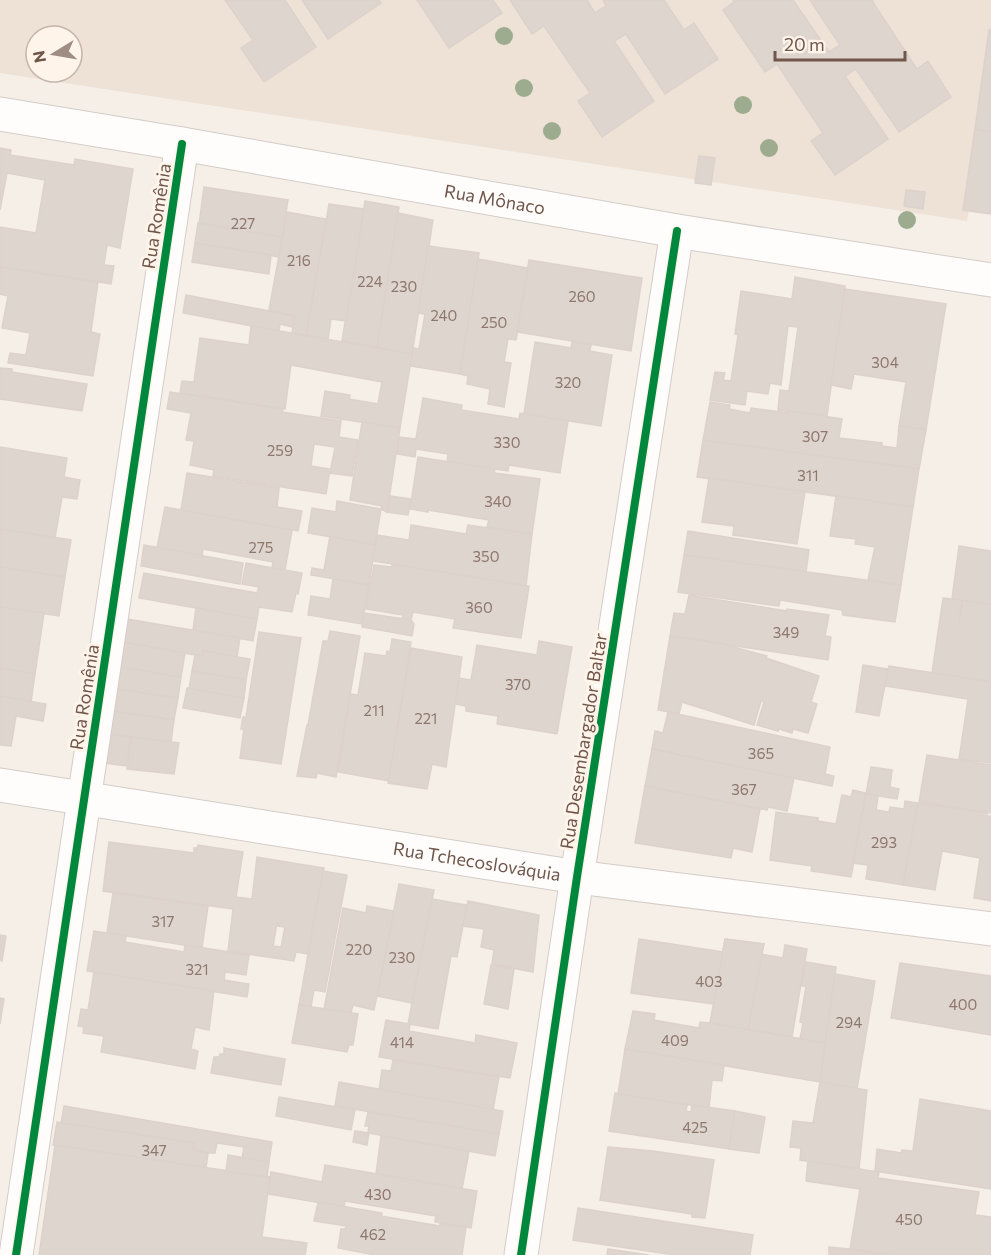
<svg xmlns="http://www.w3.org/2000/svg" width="991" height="1255" font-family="Commissioner,sans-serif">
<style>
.residential{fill:#eee1d6;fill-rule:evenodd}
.building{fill:#ded5ce;stroke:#ddd2cb;stroke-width:1.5;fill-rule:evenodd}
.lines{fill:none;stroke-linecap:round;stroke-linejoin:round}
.minor-casing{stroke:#d4ccc7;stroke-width:35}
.minor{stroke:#fefdfc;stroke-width:33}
.cycleway-casing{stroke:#fef4e9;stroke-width:11}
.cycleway{stroke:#00873e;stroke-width:8}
.tree{fill:#9dac8e}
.labels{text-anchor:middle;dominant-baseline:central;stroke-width:6;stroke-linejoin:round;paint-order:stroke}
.number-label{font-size:15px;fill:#8e786e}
.street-label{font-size:18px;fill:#70564b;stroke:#fef4e9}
</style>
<rect width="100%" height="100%" fill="#f5efe8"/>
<path class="residential" d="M0,0H991V81L967,221L0,73ZM36,36H72V72H36Z"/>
<g class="building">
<polygon points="225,0 285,0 316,47 264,82 241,48 253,40"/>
<polygon points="302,0 379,0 381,3 328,39"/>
<polygon points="417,0 493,0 502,13 449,48"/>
<polygon points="510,0 587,0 595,13 606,6 603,0 664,0 684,30 694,23 718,59 665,94 626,34 614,41 654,101 602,137 578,101 590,93 544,26 532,34"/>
<polygon points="733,0 793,0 829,52 840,45 810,0 873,0 872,1 917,69 928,61 951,97 899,132 856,69 845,76 888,139 835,175 811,141 823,133 777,64 765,72 723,10 734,2"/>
<polygon points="989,30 991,31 991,132 975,129"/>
<polygon points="975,129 991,132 991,214 963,210"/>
<polygon points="0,148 11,150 10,155 74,165 75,159 133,169 120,248 107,245 104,265 114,266 111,284 0,267 0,227 36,233 45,180 7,173 0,210"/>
<polygon points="699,156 715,158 711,185 695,183"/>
<polygon points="204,187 288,200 282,237 199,224"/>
<polygon points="906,190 925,192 923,209 904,206"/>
<polygon points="365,201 399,207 377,347 342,341"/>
<polygon points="329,204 364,209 346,321 331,319 328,339 306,335"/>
<polygon points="287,212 326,219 306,335 292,333 295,316 269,310"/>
<polygon points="398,213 433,220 412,354 377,347"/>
<polygon points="198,223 282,237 279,257 195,243"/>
<polygon points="195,243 271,255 269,274 192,262"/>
<polygon points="428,246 479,253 460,374 410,366 413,348 419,349 425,314 418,313"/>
<polygon points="478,259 528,268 516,340 508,339 504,362 511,363 504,407 488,404 490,389 467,384 468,376 460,374"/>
<polygon points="529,260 642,278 631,351 517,332"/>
<polygon points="0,267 98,282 91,332 100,334 93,376 8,363 10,353 26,355 30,333 2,328 8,296 0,294"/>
<polygon points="795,277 845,286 827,416 778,410 780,390 789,391 798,327 788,326 781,385 770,383 768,394 747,391 745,405 710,400 715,372 725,373 723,380 731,381 738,335 735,334 741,291 792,299"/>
<polygon points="845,289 946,304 926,430 899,426 906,382 854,374 851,389 831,385"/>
<polygon points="186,295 295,316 293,327 280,324 279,331 183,313"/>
<polygon points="251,326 412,354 400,428 321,416 325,391 350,395 349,399 378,404 382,382 291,365 285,409 180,393 182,381 194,382 200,338 249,345"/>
<polygon points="535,342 571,348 572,342 591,345 590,351 612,355 601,426 524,414"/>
<polygon points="0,368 12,369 12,372 87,384 82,411 0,399"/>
<polygon points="170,392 283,409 282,412 341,421 339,437 358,440 352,476 330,473 335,447 314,444 311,466 330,469 326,494 213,476 214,470 190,465 194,441 186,440 191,413 167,409"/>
<polygon points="423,398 462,405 461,410 519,419 520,413 568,421 560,473 509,465 508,471 447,462 448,454 416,449 415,457 397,454 399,437 416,439"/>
<polygon points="710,402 730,405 729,409 750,413 751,408 789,413 790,411 842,419 839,438 882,443 882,446 897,448 899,426 926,430 919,469 703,440"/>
<polygon points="362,422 400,428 387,512 381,509 382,506 350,500"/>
<polygon points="703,440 919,469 913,507 697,477"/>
<polygon points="0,447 67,458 64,477 80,480 77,499 62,497 55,538 0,529"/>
<polygon points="418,457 495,469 494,473 540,479 532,534 487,527 489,520 428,510 428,512 410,509"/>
<polygon points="187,473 279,488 277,507 302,511 298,531 181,510"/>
<polygon points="709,478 805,492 797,544 733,535 734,526 702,522"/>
<polygon points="390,496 411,499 408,515 387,512"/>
<polygon points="836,496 913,507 901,585 868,580 875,547 855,544 856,539 830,536"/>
<polygon points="337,501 381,509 375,545 308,533 312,508 336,512"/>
<polygon points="165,507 292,530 285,570 272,568 273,562 203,549 202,556 157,548"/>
<polygon points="411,525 466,534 468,525 532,534 526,586 373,561 377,535 409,540"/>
<polygon points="0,529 71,540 65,577 0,567"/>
<polygon points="688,531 809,550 806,572 684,555"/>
<polygon points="330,536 375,545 369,585 311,575 312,568 324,570"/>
<polygon points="144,545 243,563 240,584 141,566"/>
<polygon points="959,546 991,551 991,605 952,599"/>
<polygon points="684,555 901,585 895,622 843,615 842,610 780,600 779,606 678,592"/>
<polygon points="246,563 302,573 298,594 296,593 292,612 259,607 257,619 139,598 144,573 257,593 259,587 242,584"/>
<polygon points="392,564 529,586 521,638 453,628 455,619 413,612 411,620 402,619 403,615 366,609 374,565 392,567"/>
<polygon points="0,567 65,577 59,616 0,607"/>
<polygon points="333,579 369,585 362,624 308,615 311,596 330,599"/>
<polygon points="689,595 787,611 787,609 829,615 825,636 831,637 828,660 670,636 674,613 685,614"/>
<polygon points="943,598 962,600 959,622 963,600 991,605 991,682 932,673"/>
<polygon points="0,607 44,613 35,674 0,668"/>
<polygon points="196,608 257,619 253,641 193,630"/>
<polygon points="364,613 411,620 414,624 412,636 362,627"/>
<polygon points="127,619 240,638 237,657 203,651 202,656 195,655 123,642"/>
<polygon points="330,631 360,636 336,777 317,773 316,778 297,776 307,725 308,725 323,641 328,641"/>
<polygon points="259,632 301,638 281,764 240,758 244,729 241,729 243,717 246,717"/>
<polygon points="670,636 719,643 767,656 766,658 819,676 811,702 817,704 808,733 793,729 792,733 779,729 778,731 757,725 764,702 761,701 754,725 682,702 679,714 658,710"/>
<polygon points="392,639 411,642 389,781 338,772 350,694 358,695 365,653 386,656 387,651 390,652"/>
<polygon points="539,641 572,647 557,734 497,724 498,716 466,711 466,706 455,704 459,678 471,680 477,645 537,655"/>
<polygon points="123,642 185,653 181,677 120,667"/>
<polygon points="411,648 462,657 446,767 432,764 427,789 388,783"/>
<polygon points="203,651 250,659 246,680 192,671 195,655 202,656"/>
<polygon points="863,665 888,669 879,716 856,712"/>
<polygon points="889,666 991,682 991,763 959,759 968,699 885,686"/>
<polygon points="120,667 181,677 178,698 116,689"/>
<polygon points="0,668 35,674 31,702 0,696"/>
<polygon points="192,671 246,680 244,698 189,689"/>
<polygon points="187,688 244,698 240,718 183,708"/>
<polygon points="116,689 178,698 174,720 113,711"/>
<polygon points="0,696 46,704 43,721 16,716 11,746 0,745"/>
<polygon points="113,711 174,720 171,742 108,734"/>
<polygon points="668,712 830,747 825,774 834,776 832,786 652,749 655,731 663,733"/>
<polygon points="108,734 131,737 127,766 104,763"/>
<polygon points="131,737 179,743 174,774 127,769"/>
<polygon points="652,749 794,778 787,811 768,807 767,810 645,786"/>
<polygon points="927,755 991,765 991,813 919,802"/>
<polygon points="871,767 892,770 890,787 899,789 897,799 866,794"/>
<polygon points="645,786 760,809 752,852 733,848 731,858 635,843"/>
<polygon points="853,790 865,793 866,794 851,877 811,871 812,866 770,860 776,812 818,818 818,821 836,824 842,795 851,797"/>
<polygon points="866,794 878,796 876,810 889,812 890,807 904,809 905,801 918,803 903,885 866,879 868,865 853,863"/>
<polygon points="918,803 987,813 987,816 991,816 991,901 974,898 980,858 942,851 935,890 903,885"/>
<path d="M109,842L194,853V848H197L198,845L243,852L236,897L252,899L257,857L324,868L308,954L296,952L294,961L228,951L233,909L103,891ZM277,923H278V926L285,927L281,947L273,946Z"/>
<polygon points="323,871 347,875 325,992 314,990 311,1007 299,1005"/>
<polygon points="399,884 434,890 412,1003 377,996"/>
<polygon points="113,893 208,906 202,948 107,933"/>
<polygon points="432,899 467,905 457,957 451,956 438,1029 408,1024"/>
<polygon points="468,901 539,915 533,972 492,964 494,950 481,947 484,929 463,926"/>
<polygon points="367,906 394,911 374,1010 353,1005 351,1013 324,1009 343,908 366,913"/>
<polygon points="94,931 126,936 125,942 184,952 185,945 249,955 246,975 225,972 224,980 249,984 247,997 87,971"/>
<polygon points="0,935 6,936 2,961 0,960"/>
<polygon points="639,939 723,952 725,939 764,944 761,954 783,958 785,945 807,949 792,1037 710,1023 714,1004 631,993"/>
<polygon points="725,939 764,944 748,1030 825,1043 718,1025 710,1023"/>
<polygon points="806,962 836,967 825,1043 800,1039 803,1023 800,1022 806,986 801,986"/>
<polygon points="900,963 991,976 991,1035 891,1018"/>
<polygon points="491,965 514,969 508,1009 484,1004"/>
<polygon points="94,972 214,991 209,1030 195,1027 191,1049 198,1051 195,1069 101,1052 104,1036 83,1033 84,1027 78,1026 81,1009 88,1010"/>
<polygon points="835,974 875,981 857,1089 820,1082"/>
<polygon points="0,998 4,999 0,1024"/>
<polygon points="299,1005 358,1014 353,1045 349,1045 347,1052 292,1043"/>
<polygon points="633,1011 655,1014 654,1020 699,1028 700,1022 710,1023 825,1043 820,1082 625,1049"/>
<polygon points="386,1020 410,1024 409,1031 475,1043 476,1035 517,1043 510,1078 379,1057"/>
<polygon points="224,1048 285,1059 281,1085 211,1073 214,1057 219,1057 220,1054 224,1054"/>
<polygon points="625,1049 724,1065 722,1081 712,1080 709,1108 618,1094"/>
<polygon points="393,1060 499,1077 493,1110 379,1090 382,1070 391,1071"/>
<polygon points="339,1082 503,1111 499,1134 335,1106"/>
<polygon points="820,1082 867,1090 859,1169 800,1160 801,1148 790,1147 793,1121 813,1123"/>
<polygon points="615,1093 687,1105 686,1111 691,1112 692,1105 735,1111 729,1149 609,1131"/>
<polygon points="279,1097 355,1110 351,1130 276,1116"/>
<polygon points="920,1099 991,1111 991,1189 875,1171 877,1149 901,1153 902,1150 913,1151"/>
<polygon points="64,1106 272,1142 269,1162 242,1158 244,1147 217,1143 215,1153 208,1153 193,1150 194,1143 61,1123"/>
<polygon points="735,1111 765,1117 759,1153 729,1149"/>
<polygon points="368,1112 499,1134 495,1156 368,1133 369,1126 365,1126"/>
<polygon points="57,1122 194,1143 193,1150 208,1153 206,1168 53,1145"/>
<polygon points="355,1131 369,1133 367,1145 353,1142"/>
<polygon points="381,1136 469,1151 462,1189 376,1174"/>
<polygon points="55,1145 270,1177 262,1237 307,1243 305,1255 39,1255"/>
<polygon points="608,1147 653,1151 714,1160 705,1218 692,1217 692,1214 600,1200"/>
<polygon points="228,1155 269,1162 267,1177 226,1171"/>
<polygon points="808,1161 879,1172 878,1178 979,1192 975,1215 991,1217 991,1255 891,1255 850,1249 860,1189 806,1181"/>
<polygon points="325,1165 477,1191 471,1228 435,1222 436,1216 345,1201 344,1207 268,1194 271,1172 322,1182"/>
<polygon points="318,1202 382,1213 381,1216 440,1226 440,1223 466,1227 462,1255 375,1255 338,1248 341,1229 345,1229 346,1226 314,1221"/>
<polygon points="578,1208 753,1235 750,1255 675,1255 573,1240"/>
<polygon points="829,1247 850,1249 891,1255 829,1255"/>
<polygon points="608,1249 649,1255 607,1255"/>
</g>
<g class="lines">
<g class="minor-casing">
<g id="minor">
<path id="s1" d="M0,114L182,144L677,231L991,280"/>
<path id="s2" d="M0,785L577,877L991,929"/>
<polyline points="16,1255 182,144"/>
<polyline points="521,1255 577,877 677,231"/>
</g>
</g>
<use href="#minor" class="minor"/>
<g class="cycleway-casing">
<g id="cycleway">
<polyline points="16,1255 182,144"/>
<polyline points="521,1255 577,877 677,231"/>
</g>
</g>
<use href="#cycleway" class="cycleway"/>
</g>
<g class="tree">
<circle cx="504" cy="36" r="9"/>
<circle cx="524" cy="88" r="9"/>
<circle cx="743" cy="105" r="9"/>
<circle cx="552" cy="131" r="9"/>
<circle cx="769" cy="148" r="9"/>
<circle cx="907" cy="220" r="9"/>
</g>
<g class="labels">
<g class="number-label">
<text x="243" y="223">227</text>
<text x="299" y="260">216</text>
<text x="370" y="281">224</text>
<text x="404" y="286">230</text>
<text x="582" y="296">260</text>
<text x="444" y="315">240</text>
<text x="494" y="322">250</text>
<text x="885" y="362">304</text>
<text x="568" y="382">320</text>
<text x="815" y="436">307</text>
<text x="507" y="442">330</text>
<text x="280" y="450">259</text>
<text x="808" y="475">311</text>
<text x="498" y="501">340</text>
<text x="261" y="547">275</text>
<text x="486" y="556">350</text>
<text x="479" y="607">360</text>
<text x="786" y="632">349</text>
<text x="518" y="684">370</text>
<text x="374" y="710">211</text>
<text x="426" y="718">221</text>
<text x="761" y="753">365</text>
<text x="744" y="789">367</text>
<text x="884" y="842">293</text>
<text x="163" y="921">317</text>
<text x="359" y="949">220</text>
<text x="402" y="957">230</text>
<text x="197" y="969">321</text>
<text x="709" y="981">403</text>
<text x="963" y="1004">400</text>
<text x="849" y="1022">294</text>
<text x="675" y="1040">409</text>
<text x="402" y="1042">414</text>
<text x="695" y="1127">425</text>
<text x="154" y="1150">347</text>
<text x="378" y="1194">430</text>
<text x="909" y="1219">450</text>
<text x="373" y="1234">462</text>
</g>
<g class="street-label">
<text stroke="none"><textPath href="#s1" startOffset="502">Rua Mônaco</textPath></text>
<text transform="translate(156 216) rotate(-81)">Rua Romênia</text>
<text transform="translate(84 697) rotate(-81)">Rua Romênia</text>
<text transform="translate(583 741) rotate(-81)">Rua Desembargador Baltar</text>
<text stroke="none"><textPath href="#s2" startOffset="483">Rua Tchecoslováquia</textPath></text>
</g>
</g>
<g transform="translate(54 54) rotate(259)"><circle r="28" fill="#fef4e9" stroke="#c5b5aa" stroke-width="1.5"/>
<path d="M0-4.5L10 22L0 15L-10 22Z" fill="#9f8c82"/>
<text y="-9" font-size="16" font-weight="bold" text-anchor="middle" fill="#70564b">N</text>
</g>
<path d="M775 51v9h130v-9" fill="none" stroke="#70564b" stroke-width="3"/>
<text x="784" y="51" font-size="18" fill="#70564b" stroke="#fef4e9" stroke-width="4.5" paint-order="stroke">20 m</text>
</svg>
